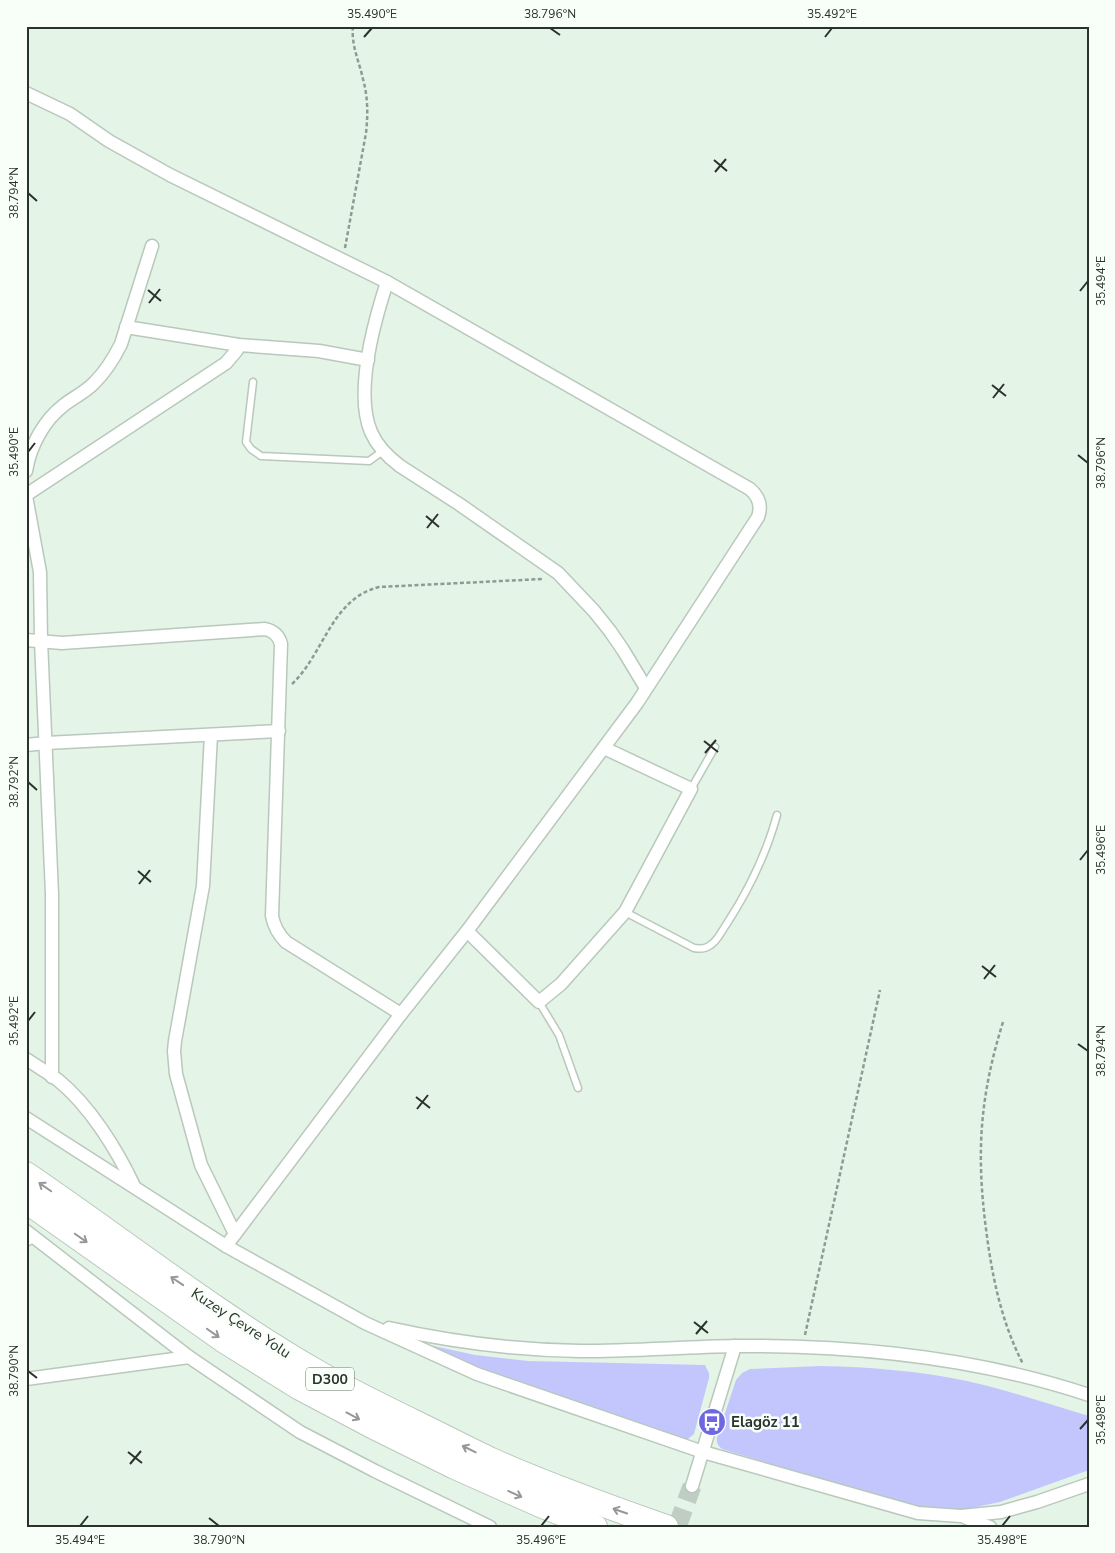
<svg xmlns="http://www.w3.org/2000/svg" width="1115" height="1553" font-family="'Nunito Sans',sans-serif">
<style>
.green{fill:#c3c6fd}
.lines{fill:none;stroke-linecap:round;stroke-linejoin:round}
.secondary-tunnel{stroke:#bfcdc2;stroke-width:19;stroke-dasharray:19 9;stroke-linecap:butt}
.lane-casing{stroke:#b9c8bc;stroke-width:9}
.street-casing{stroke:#b9c8bc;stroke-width:15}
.highway-casing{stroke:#b9c8bc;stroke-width:26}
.path{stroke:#8f9b91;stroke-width:2.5;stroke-dasharray:4 2.5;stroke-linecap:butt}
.lane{stroke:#fff;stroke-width:6}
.street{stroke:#fff;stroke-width:12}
.highway{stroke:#fff;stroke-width:24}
.oneway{stroke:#959896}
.ticks{fill:none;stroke:#2b312c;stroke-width:2}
.labels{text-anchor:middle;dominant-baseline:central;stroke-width:5;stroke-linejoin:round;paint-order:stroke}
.shield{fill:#f8fff9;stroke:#686f6a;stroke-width:1}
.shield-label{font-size:14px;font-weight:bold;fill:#2b312c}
.street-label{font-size:15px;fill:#2b312c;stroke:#f8fff9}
.poi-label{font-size:15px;font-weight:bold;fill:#2b312c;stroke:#f8fff9;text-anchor:start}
.neatline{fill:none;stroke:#2b312c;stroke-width:2}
.ticks-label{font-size:12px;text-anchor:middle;fill:#2b312c}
</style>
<rect width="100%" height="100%" fill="#e4f4e7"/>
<g class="green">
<polygon points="420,1343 475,1355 528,1361 705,1365 709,1373 709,1378 694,1434 688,1439 683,1440 480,1373"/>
<path d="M821,1366C870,1367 919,1371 967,1381C1008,1390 1048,1404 1089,1416V1470L1000,1502L966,1509H931L895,1502L722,1449C718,1446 716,1443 717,1437L736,1380L742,1373L750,1369Z"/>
</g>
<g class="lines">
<polyline class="secondary-tunnel" points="677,1527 692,1486"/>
<g class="lane-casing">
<g id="lane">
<polyline points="253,382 246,442 251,449 261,456 369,461 383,451"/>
<polyline points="691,789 715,747"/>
<path d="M625,912L694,948C700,949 705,949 709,946C717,942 721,932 726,925C749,890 766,855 777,815"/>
<polyline points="539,1002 559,1035 578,1088"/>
<polyline points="26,1243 36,1238"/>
</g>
</g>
<g class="street-casing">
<g id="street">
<path d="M26,93L70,114L109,141L170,175L387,282L750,489C759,497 762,506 758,517L637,703L467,931L401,1014L226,1246"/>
<path d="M387,282C374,322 354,392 371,432C377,446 388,457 400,466L459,504L558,573L594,611L610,631L623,650L646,688"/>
<polyline points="126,327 239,345 319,351 368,360"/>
<path d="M26,471C30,446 44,420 64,405C74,397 86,392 95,382C106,371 114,358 121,344L152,246"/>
<polyline points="26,495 226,363 237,350 239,345"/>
<polyline points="26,496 40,572 41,641 52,894 52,1077"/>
<path d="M26,640L62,643L265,629C274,631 279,636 281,644L272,916C274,927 278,934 286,942L401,1014"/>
<polyline points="211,735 203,886 175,1041 174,1051 176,1074 201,1165 235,1234"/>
<polyline points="26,745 46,743 279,731"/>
<polyline points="467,931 539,1002 561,984 625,912 691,789 604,748"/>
<path d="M26,1059C37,1066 48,1073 58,1080C90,1106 117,1150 134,1186"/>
<polyline points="26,1118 226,1246 365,1323 477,1374 703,1452 918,1513 961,1516 1001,1512 1037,1502 1089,1484"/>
<polyline points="26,1231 189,1357 300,1432 375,1471 490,1527"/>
<path d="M389,1328C452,1342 516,1350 580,1351C632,1351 683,1347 735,1346C854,1345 975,1357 1089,1395"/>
<polyline points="26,1379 189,1357"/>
<polyline points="692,1486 735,1346"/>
<polyline points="966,1518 990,1527"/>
</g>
</g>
<g class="highway-casing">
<g id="highway">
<path d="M26,1174C123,1240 215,1313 317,1372C348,1390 382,1406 414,1422C439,1434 464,1447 489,1459C547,1485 606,1506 666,1527"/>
<polyline points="26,1201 223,1340 300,1388 372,1426 455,1467 538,1504 595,1527"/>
</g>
</g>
<g class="path">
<path d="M345,248L366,133C368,115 368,97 363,79C359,61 351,45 353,26"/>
<path d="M292,684C324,654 331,599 379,587L542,579"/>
<path d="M1003,1022C980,1096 976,1152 986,1229C992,1276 1001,1321 1023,1364"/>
<polyline points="805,1335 880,990"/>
</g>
<use href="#lane" class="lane"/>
<use href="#street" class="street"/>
<use href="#highway" class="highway"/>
</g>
<defs><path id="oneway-shaft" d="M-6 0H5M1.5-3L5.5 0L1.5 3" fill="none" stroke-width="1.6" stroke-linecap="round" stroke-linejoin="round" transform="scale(1.25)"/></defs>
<g class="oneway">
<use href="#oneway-shaft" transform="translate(45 1187) rotate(-145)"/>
<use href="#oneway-shaft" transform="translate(81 1238) rotate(35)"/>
<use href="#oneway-shaft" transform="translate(177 1281) rotate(-146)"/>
<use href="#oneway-shaft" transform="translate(213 1333) rotate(35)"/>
<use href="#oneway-shaft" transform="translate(353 1416) rotate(28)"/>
<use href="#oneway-shaft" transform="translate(469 1449) rotate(-154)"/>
<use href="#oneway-shaft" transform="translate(515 1494) rotate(24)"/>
<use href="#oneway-shaft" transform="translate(620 1511) rotate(-161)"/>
</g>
<path class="ticks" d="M550,28L560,35M364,37L372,28M825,37L832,28M714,160L727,171M715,172L726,159M28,193L37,201M148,290L161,301M1080,291L1088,281M149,303L160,289M992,385L1006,396M993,398L1004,384M28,452L35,443M1078,455L1088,463M426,516L439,527M427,528L438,514M704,741L718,752M705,753L716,740M28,782L37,790M1080,860L1088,850M138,871L151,882M139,884L150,870M982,966L996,977M984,979L995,965M28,1021L35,1012M1078,1044L1088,1051M416,1097L430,1108M417,1109L428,1095M694,1322L708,1333M696,1334L707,1321M28,1371L37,1378M1080,1429L1088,1420M128,1452L142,1463M130,1464L141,1451M209,1518L219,1526M80,1526L88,1516M541,1526L549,1516M1002,1526L1010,1516"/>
<defs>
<g id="bus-disc" transform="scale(1.4375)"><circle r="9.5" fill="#6f66e1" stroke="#f8fff9"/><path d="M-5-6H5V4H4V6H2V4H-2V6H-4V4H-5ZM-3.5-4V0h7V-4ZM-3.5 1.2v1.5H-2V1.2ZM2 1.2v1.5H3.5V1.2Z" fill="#fff"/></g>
</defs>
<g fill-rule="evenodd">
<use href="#bus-disc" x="712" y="1422"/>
</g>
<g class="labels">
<rect class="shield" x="306" y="1367.5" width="48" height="23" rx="4"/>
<g class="shield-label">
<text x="330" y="1379">D300</text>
</g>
<g class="street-label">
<text transform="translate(241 1323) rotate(33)">Kuzey Çevre Yolu</text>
</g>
<g class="poi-label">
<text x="731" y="1422">Elagöz 11</text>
</g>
</g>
<rect width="1115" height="1553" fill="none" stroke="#f8fff9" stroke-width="55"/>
<rect x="28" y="28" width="1060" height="1498" class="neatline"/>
<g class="ticks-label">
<text x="372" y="18">35.490°E</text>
<text x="550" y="18">38.796°N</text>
<text x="832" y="18">35.492°E</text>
<text transform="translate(14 193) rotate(-90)" y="4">38.794°N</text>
<text transform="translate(1101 281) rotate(-90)" y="4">35.494°E</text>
<text transform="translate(14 452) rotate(-90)" y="4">35.490°E</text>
<text transform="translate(1101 463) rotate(-90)" y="4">38.796°N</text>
<text transform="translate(14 782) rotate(-90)" y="4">38.792°N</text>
<text transform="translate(1101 850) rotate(-90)" y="4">35.496°E</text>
<text transform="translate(14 1021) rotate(-90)" y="4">35.492°E</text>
<text transform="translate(1101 1051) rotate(-90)" y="4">38.794°N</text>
<text transform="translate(14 1371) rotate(-90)" y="4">38.790°N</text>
<text transform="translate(1101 1420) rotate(-90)" y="4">35.498°E</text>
<text x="80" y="1544">35.494°E</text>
<text x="219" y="1544">38.790°N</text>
<text x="541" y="1544">35.496°E</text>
<text x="1002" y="1544">35.498°E</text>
</g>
</svg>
